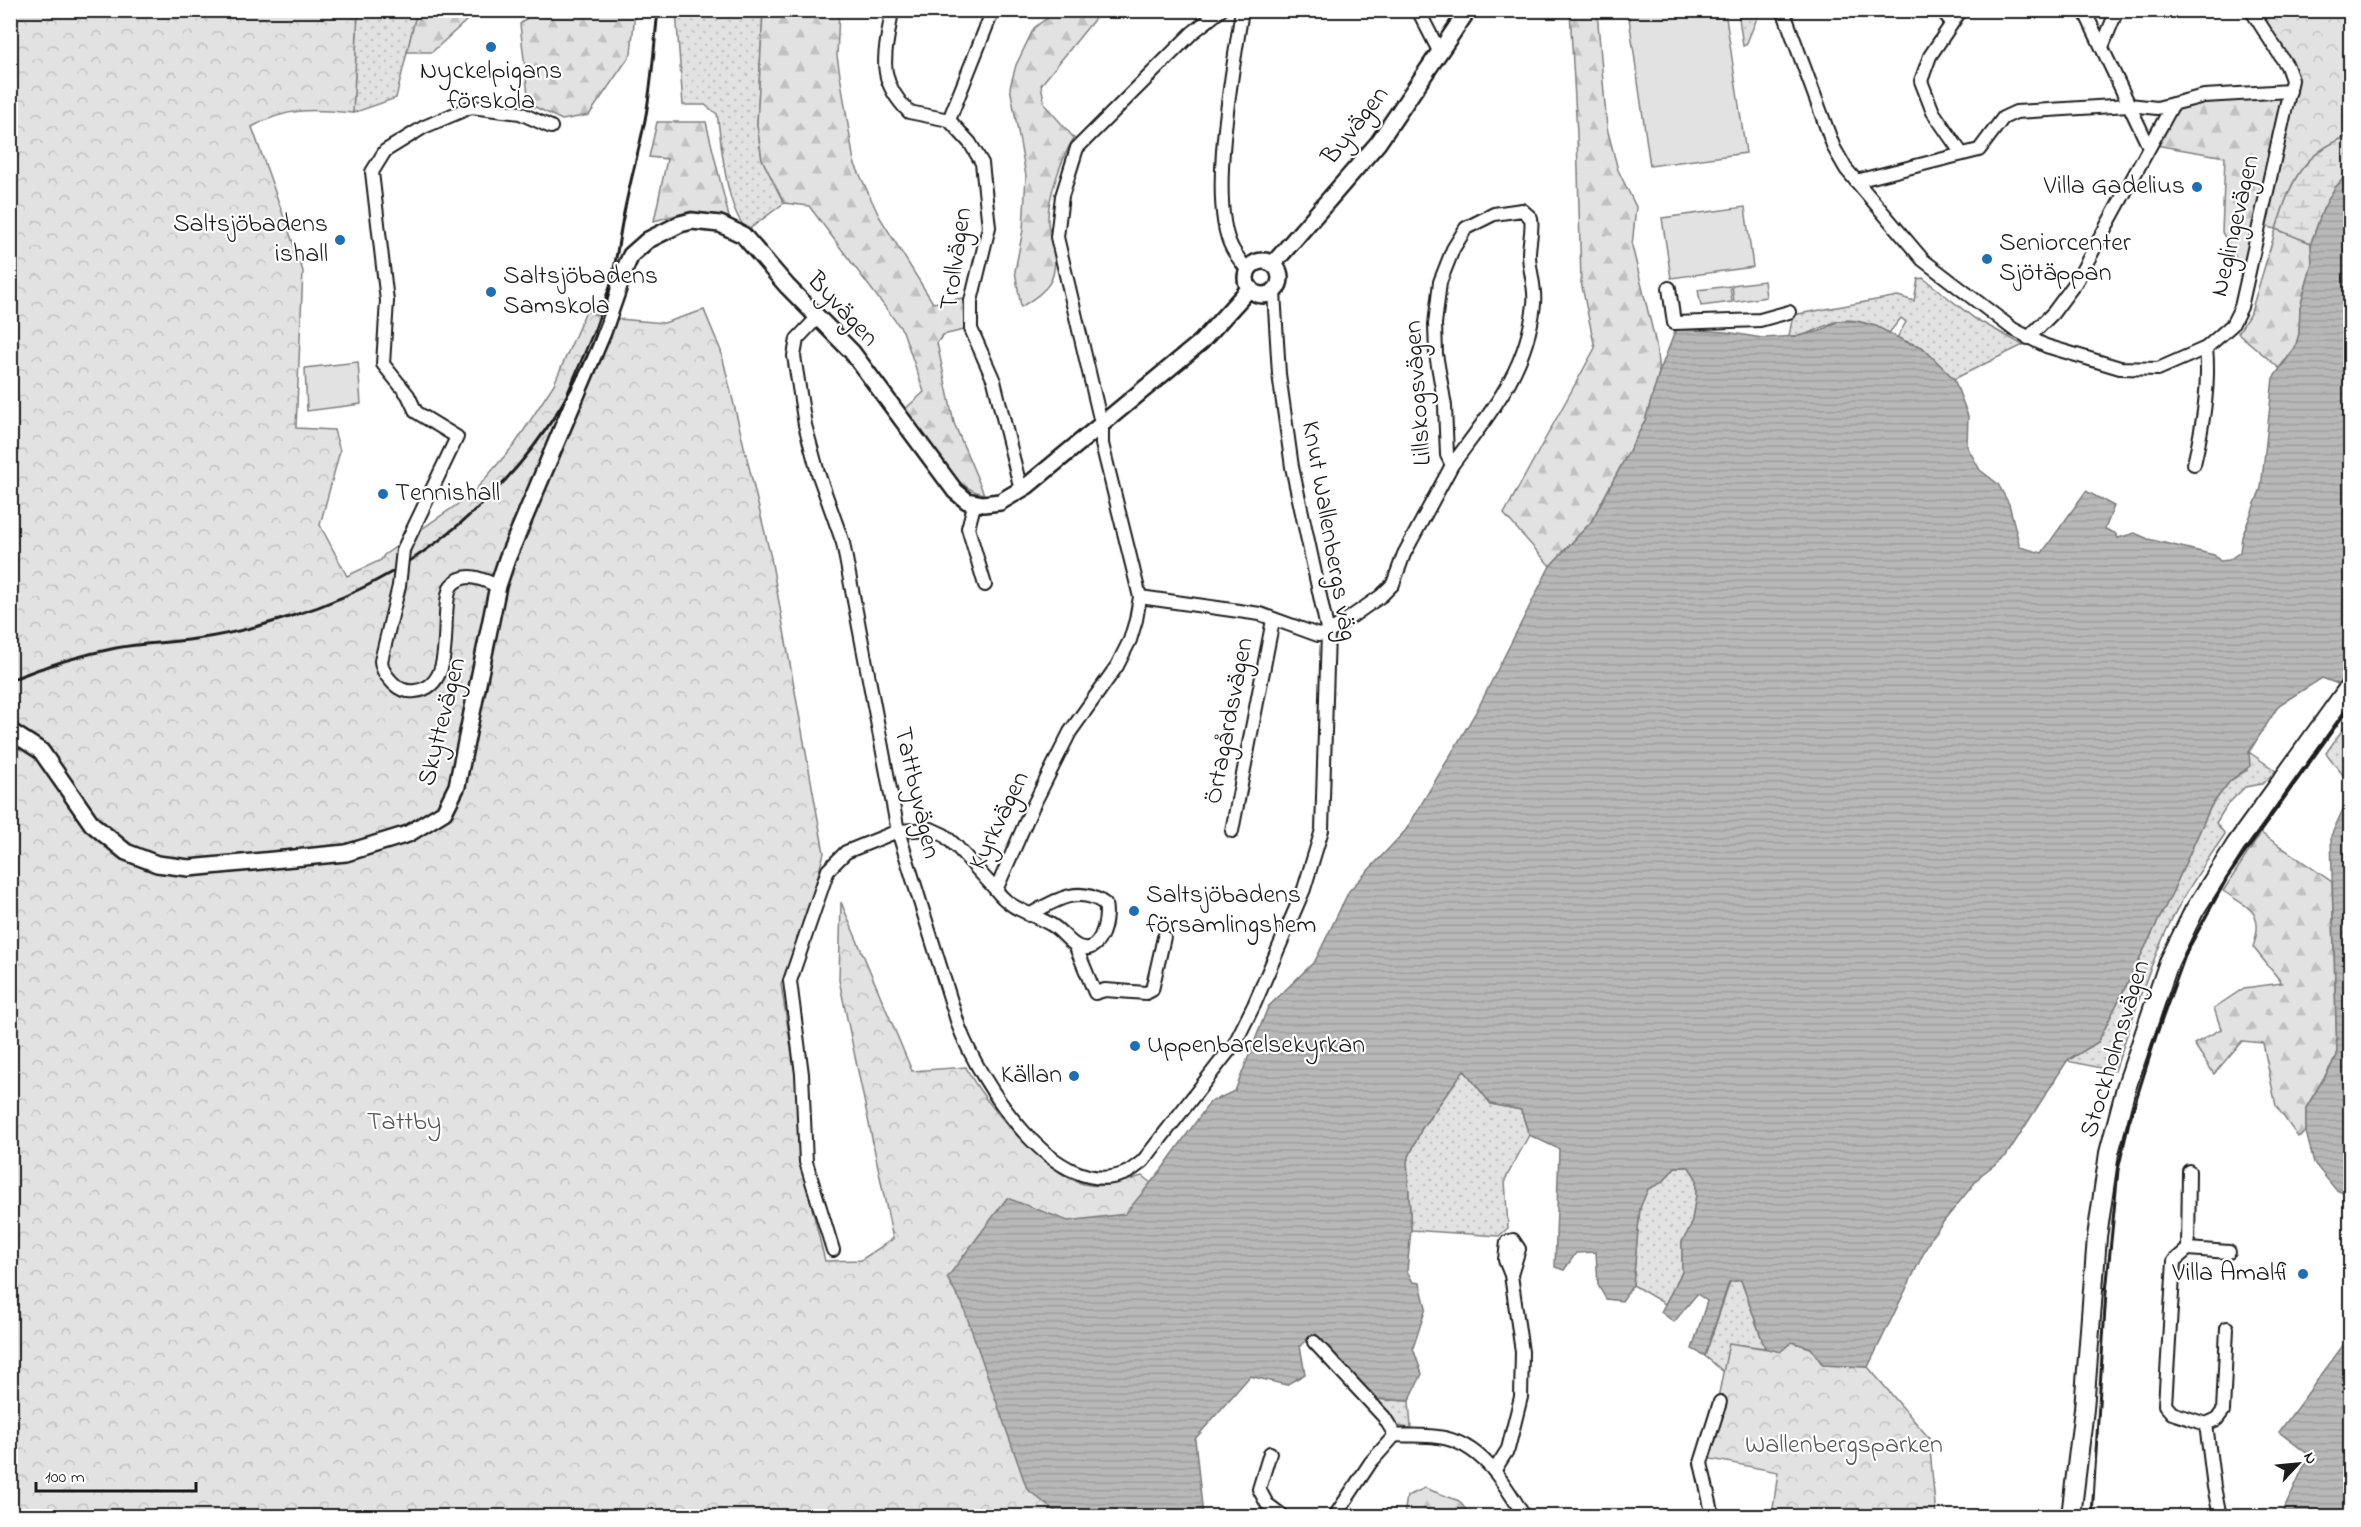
<svg xmlns="http://www.w3.org/2000/svg" width="2361" height="1527" font-family="'Indie Flower',sans-serif">
<style>
.grass{fill:url(#grass-dots);stroke:#7f7f7f;stroke-width:1.5}
.forest{fill:url(#forest-firs);stroke:#7f7f7f;stroke-width:1.5}
.wetland{fill:url(#wetland-marsh);stroke:#7f7f7f;stroke-width:1.5}
.park{fill:url(#park-crowns);stroke:#7f7f7f;stroke-width:1.5}
.pitch{fill:#e2e2e2;stroke:#7f7f7f;stroke-width:1.5}
.water{fill:url(#water-rules);stroke:#7a7a7a;stroke-width:1.5}
.lines{fill:none;stroke-linecap:round;stroke-linejoin:round}
.minor-casing{stroke:#1c1c1c;stroke-width:16}
.tertiary-casing{stroke:#1c1c1c;stroke-width:20}
.secondary-casing{stroke:#1c1c1c;stroke-width:22}
.minor{stroke:#fff;stroke-width:12}
.tertiary{stroke:#fff;stroke-width:15}
.secondary{stroke:#fff;stroke-width:18}
.rail{stroke:#1c1c1c;stroke-width:3}
.minor-bridge-casing{stroke:#1c1c1c;stroke-width:16;stroke-linecap:butt}
.minor-bridge{stroke:#fff;stroke-width:12}
.poi-dot{fill:#1f6fb2;stroke:#fff;stroke-width:2}
.labels{text-anchor:middle;dominant-baseline:central;stroke-width:4.5;stroke-linejoin:round;paint-order:stroke}
.poi-label{font-size:26px;fill:#1c1c1c;stroke:#fff;text-anchor:start}
.street-label{font-size:26px;fill:#1c1c1c;stroke:#fff}
.park-label{font-size:26px;fill:#575757;stroke:#fff}
</style>
<defs>
<pattern id="grass-dots" width="8" height="8" patternUnits="userSpaceOnUse" patternTransform="scale(1.5)"><rect width="8" height="8" fill="#e2e2e2"/><path d="M2 2h.1M6 6h.1" fill="none" stroke="#c1c1c1" stroke-width="1.8" stroke-linecap="round"/></pattern>
<pattern id="forest-firs" width="22" height="20" patternUnits="userSpaceOnUse" patternTransform="scale(1.5)"><rect width="22" height="20" fill="#e2e2e2"/><path d="M5 1l3.5 6h-7zM16 11l3.5 6h-7z" fill="#c1c1c1"/></pattern>
<pattern id="wetland-marsh" width="20" height="14" patternUnits="userSpaceOnUse" patternTransform="scale(1.5)"><rect width="20" height="14" fill="#e2e2e2"/><path d="M1 5h8M5 5V1M11 12h8M15 12V8" fill="none" stroke="#c1c1c1"/></pattern>
<pattern id="park-crowns" width="20" height="18" patternUnits="userSpaceOnUse" patternTransform="scale(1.5)"><rect width="20" height="18" fill="#e2e2e2"/><path d="M2 6a3 3 0 1 1 6 0M12 15a3 3 0 1 1 6 0" fill="none" stroke="#c1c1c1"/></pattern>
<pattern id="water-rules" width="6" height="5" patternUnits="userSpaceOnUse" patternTransform="scale(1.5)"><rect width="6" height="5" fill="#b8b8b8"/><path d="M0 2.5h6" fill="none" stroke="#9e9e9e"/></pattern>
</defs>
<rect width="100%" height="100%" fill="#fff"/>
<filter id="ink" filterUnits="userSpaceOnUse"><feTurbulence type="fractalNoise" baseFrequency=".0167" numOctaves="2"/><feDisplacementMap in="SourceGraphic" scale="12" xChannelSelector="R" yChannelSelector="G"/><feConvolveMatrix kernelMatrix="1 2 1 2 8 2 1 2 1" color-interpolation-filters="sRGB"/></filter>
<g filter="url(#ink)">
<g class="grass">
<polygon points="358,11 417,11 396,98 353,113"/>
<path d="M676,11H763L757,125L762,159L784,203L748,230C725,211 722,143 717,114L705,105H683Z"/>
<polygon points="1738,11 1760,11 1746,45 1743,46"/>
<path d="M1923,278L1974,318L2023,345L1954,379L1922,347L1897,338L1906,322L1901,318L1889,333C1875,326 1856,317 1839,321C1821,325 1811,337 1789,336L1793,315L1898,296L1914,301L1918,279Z"/>
<polygon points="2350,719 2350,784 2326,753"/>
<path d="M2249,752L2276,771L2262,784L2245,787L2227,805L2216,823L2225,834C2204,865 2183,895 2167,929C2146,975 2131,1023 2115,1071L2067,1061L2098,1042L2172,893L2211,806L2230,781L2247,770Z"/>
<polygon points="1464,1070 1491,1104 1521,1110 1529,1135 1505,1180 1508,1228 1499,1236 1411,1230 1407,1161 1422,1128"/>
<polygon points="1675,1167 1689,1167 1696,1178 1696,1195 1691,1227 1682,1242 1682,1272 1665,1304 1633,1285 1640,1207 1648,1189 1663,1182"/>
<polygon points="1741,1280 1765,1348 1729,1343 1724,1372 1705,1356 1730,1282"/>
<polygon points="1373,1399 1409,1401 1411,1428 1396,1426"/>
</g>
<g class="forest">
<polygon points="536,10 635,11 631,54 589,115 562,120 529,104 520,24"/>
<polygon points="417,11 417,10 477,11 432,52 407,52"/>
<path d="M763,11H839L837,56L854,162L879,216L933,303L963,298L964,330L943,335L937,343L954,423L984,494C946,487 928,438 905,409L924,392L903,331L809,206L784,203L762,159L757,125Z"/>
<path d="M1056,11H1101L1041,85L1045,105L1074,138C1062,157 1047,199 1048,221C1048,230 1053,239 1054,248C1058,283 1048,289 1021,307L1015,271L1023,230L1026,176L1010,87L1016,65L1034,28Z"/>
<polygon points="1570,11 1597,11 1607,128 1618,170 1636,207 1632,246 1656,344 1659,373 1645,421 1591,522 1550,566 1504,514 1595,348 1581,282 1577,134"/>
<polygon points="2280,96 2282,101 2243,271 2222,232 2225,157 2155,145 2174,108 2200,100"/>
<polygon points="657,122 706,122 729,217 691,211 654,221 667,159 649,157"/>
<polygon points="2276,229 2311,243 2312,264 2300,307 2299,334 2295,348 2279,368 2238,333 2251,312"/>
<path d="M2261,833L2332,882L2337,1056L2306,1108V1132L2298,1137L2276,1106L2263,1043L2242,1041L2214,1074L2194,1044L2221,1029L2214,1008L2244,988L2282,983L2253,947C2265,911 2251,910 2223,891Z"/>
<polygon points="1425,1488 1459,1501 1471,1516 1404,1516 1407,1496"/>
</g>
<path class="wetland" d="M2350,135V171C2329,190 2320,216 2311,243L2276,229C2291,182 2300,154 2350,135Z"/>
<g class="park">
<path d="M10,11H358L353,113C314,109 287,107 252,127L303,271L296,428L334,430L340,451L320,525L347,576L381,560L384,555L471,495L515,444L554,384L586,311L607,318L664,323L704,310L721,351L771,558L824,853L808,912L781,984L798,1093L802,1167L825,1261L861,1260L893,1239L839,980L841,902L912,1071L966,1067C982,1102 1046,1174 1084,1184C1104,1189 1124,1181 1142,1176L1151,1183L1136,1516H11Z"/>
<path d="M2258,11H2350V135C2300,154 2291,182 2276,229L2263,226L2296,91L2295,72Z"/>
<polygon points="1792,1342 1811,1348 1823,1365 1868,1367 1929,1438 1936,1516 1772,1516 1778,1472 1706,1458 1729,1343 1780,1351"/>
</g>
<g class="pitch">
<polygon points="1628,11 1725,11 1746,153 1650,166"/>
<polygon points="1745,207 1753,267 1671,278 1662,218"/>
<polygon points="1764,281 1766,297 1734,302 1732,285"/>
<polygon points="1730,286 1732,302 1701,306 1698,290"/>
<polygon points="358,362 361,404 307,411 305,368"/>
</g>
<g class="water">
<polygon points="2350,171 2350,594 2343,600 2343,623 2350,638 2350,695 2338,684 2322,678 2279,705 2249,752 2250,766 2230,781 2211,806 2172,893 2098,1042 2067,1061 2006,1156 1981,1175 1932,1236 1868,1367 1823,1365 1811,1348 1792,1342 1780,1352 1765,1348 1741,1280 1729,1282 1705,1356 1692,1349 1707,1301 1697,1294 1674,1322 1661,1312 1682,1272 1682,1242 1691,1226 1696,1195 1696,1178 1689,1167 1675,1167 1663,1182 1648,1189 1640,1208 1633,1285 1622,1301 1606,1299 1598,1285 1596,1252 1576,1253 1564,1270 1555,1267 1559,1149 1529,1135 1521,1110 1491,1104 1464,1070 1422,1128 1407,1161 1411,1230 1407,1271 1413,1282 1420,1283 1426,1308 1413,1348 1422,1374 1409,1401 1373,1399 1316,1334 1300,1346 1305,1374 1286,1385 1250,1376 1195,1439 1203,1516 1061,1516 1027,1489 962,1303 947,1278 1007,1198 1068,1221 1125,1214 1162,1169 1210,1102 1235,1091 1268,1007 1315,961 1349,891 1406,830 1476,712 1550,566 1591,522 1645,421 1659,373 1676,329 1726,332 1762,338 1799,336 1820,331 1838,321 1855,321 1876,326 1908,343 1922,347 1954,379 1968,416 1967,446 1980,470 1998,484 2009,504 2020,547 2042,553 2086,491 2114,506 2105,529 2115,533 2118,538 2135,533 2148,539 2214,555 2220,561 2229,560 2240,552 2242,537 2261,488 2273,378 2295,348 2299,334 2300,307 2312,264 2311,243 2323,209 2334,189"/>
<polygon points="2350,802 2350,1196 2336,1190 2314,1163 2306,1132 2306,1108 2337,1056 2331,836 2345,805"/>
<polygon points="2350,1336 2350,1516 2281,1516 2309,1455 2279,1432"/>
</g>
<g class="lines">
<g class="minor-casing">
<g id="minor">
<path d="M892,10C886,54 874,77 909,112L949,120"/>
<polyline points="993,10 949,120 970,143 982,163 989,227 971,301 971,329 994,381 1021,490"/>
<path d="M1242,10C1234,65 1207,201 1232,248C1236,256 1243,264 1248,271"/>
<polyline points="1418,10 1439,51"/>
<polyline points="1783,10 1834,148 1846,169 1923,260 2013,329 2046,346 2120,368 2158,369 2206,348 2232,325 2241,307 2292,80 2287,66 2251,10"/>
<polyline points="1941,10 1952,22"/>
<polyline points="1961,10 1930,56 1921,81 1933,112 1962,154"/>
<polyline points="2084,10 2149,147"/>
<polyline points="2102,47 2117,10"/>
<polyline points="1856,181 1979,150 2003,118 2016,112 2129,105 2157,108 2204,96 2290,91"/>
<polyline points="1669,288 1674,323 1760,320 1789,312"/>
<path d="M817,318L797,339L794,356L805,425L818,473L843,543L898,831L959,1027C979,1080 1056,1206 1128,1172C1133,1169 1138,1165 1143,1161L1235,1043L1254,1005L1304,889L1322,830L1328,633L1292,467L1279,374L1274,292"/>
<polyline points="2028,338 2053,313 2076,282 2173,104"/>
<path d="M2194,464C2203,426 2210,386 2206,348"/>
<polyline points="975,502 968,528 985,585"/>
<polyline points="403,550 457,437 416,412 408,395 383,364 387,301 372,172 385,151 424,127 471,107 520,113 551,127"/>
<path d="M399,586L381,661C382,671 387,677 394,684C400,690 407,692 415,691C459,687 438,613 451,586C465,570 482,579 498,586"/>
<path d="M1140,597L1260,614L1318,635L1328,633L1381,596L1393,584L1404,554L1452,465L1447,455L1445,406L1436,354L1435,324L1440,282L1453,249L1466,228L1494,214L1522,210L1531,218C1533,230 1529,242 1529,254C1529,271 1536,287 1534,304C1527,371 1490,413 1452,465"/>
<polyline points="1232,831 1273,620"/>
<path d="M996,890C1011,910 1029,912 1050,924C1060,929 1066,939 1075,945C1100,960 1109,920 1105,904C1079,884 1054,901 1029,915"/>
<polyline points="1075,945 1095,993 1105,990 1146,993 1152,990 1164,937"/>
<polyline points="2189,1171 2188,1249 2174,1261 2165,1405 2172,1413 2206,1424"/>
<polyline points="2188,1249 2229,1252"/>
<polyline points="833,1250 806,1162 802,1074 790,981 828,870 846,852 898,831 931,829 944,835 957,847 996,890 1032,808 1070,732 1117,666 1130,640 1136,620 1140,597 1102,444 1102,427 1057,237 1062,196 1077,148 1192,33 1221,10"/>
<path d="M1314,1342L1384,1417L1395,1435C1409,1436 1424,1435 1438,1437C1480,1442 1504,1482 1524,1516"/>
<polyline points="1270,1453 1259,1489 1267,1504 1283,1516"/>
<polyline points="1494,1471 1508,1449 1521,1397 1522,1352 1511,1275 1519,1249 1513,1240 1507,1242 1505,1260 1511,1275"/>
<polyline points="1335,1516 1371,1462 1395,1435"/>
<polyline points="1713,1516 1701,1463 1720,1402"/>
<polyline points="2220,1516 2214,1487 2206,1424 2217,1419 2223,1411 2227,1328"/>
</g>
</g>
<g class="tertiary-casing">
<g id="tertiary">
<circle cx="1263" cy="278" r="17"/>
<polyline points="1273,264 1378,143 1468,10"/>
<polyline points="10,731 41,751 92,824 126,852 157,864 189,868 346,853 408,834 444,812 457,786 498,586 507,559 603,332 626,266 631,255 648,240 680,224 692,221 720,224 743,235 787,286 852,352 955,491 967,501 983,504 1000,502 1027,486 1201,342 1250,288"/>
</g>
</g>
<g class="secondary-casing">
<polyline id="secondary" points="2071,1516 2084,1409 2097,1237 2109,1153 2126,1088 2169,962 2194,911 2235,846 2350,686"/>
</g>
<use href="#minor" class="minor"/>
<use href="#tertiary" class="tertiary"/>
<use href="#secondary" class="secondary"/>
<g class="rail">
<path d="M10,680C45,666 80,655 116,648C142,643 169,643 195,639C228,635 261,626 292,616C434,572 552,461 601,321C612,288 616,257 622,223C628,189 638,155 645,120C652,85 654,47 658,10"/>
<polyline points="2092,1516 2106,1292 2118,1170 2129,1122 2156,1036 2186,953 2227,878 2350,706"/>
</g>
<g class="minor-bridge-casing">
<polyline id="minor-bridge" points="399,586 403,550"/>
</g>
<use href="#minor-bridge" class="minor-bridge"/>
</g>
</g>
<g class="poi-dot">
<circle cx="491" cy="47" r="6"/>
<circle cx="2197" cy="187" r="6"/>
<circle cx="340" cy="240" r="6"/>
<circle cx="1987" cy="259" r="6"/>
<circle cx="491" cy="292" r="6"/>
<circle cx="383" cy="494" r="6"/>
<circle cx="1134" cy="911" r="6"/>
<circle cx="1135" cy="1046" r="6"/>
<circle cx="1074" cy="1076" r="6"/>
<circle cx="2303" cy="1274" r="6"/>
</g>
<g class="labels">
<g class="poi-label">
<text x="491" y="72" text-anchor="middle">Nyckelpigans<tspan x="491" dy="30">förskola</tspan></text>
<text x="2185" y="187" text-anchor="end">Villa Gadelius</text>
<text x="328" y="225" text-anchor="end">Saltsjöbadens<tspan x="328" dy="30">ishall</tspan></text>
<text x="1999" y="244">Seniorcenter<tspan x="1999" dy="30">Sjötäppan</tspan></text>
<text x="503" y="277">Saltsjöbadens<tspan x="503" dy="30">Samskola</tspan></text>
<text x="395" y="494">Tennishall</text>
<text x="1146" y="896">Saltsjöbadens<tspan x="1146" dy="30">församlingshem</tspan></text>
<text x="1147" y="1046">Uppenbarelsekyrkan</text>
<text x="1062" y="1076" text-anchor="end">Källan</text>
<text x="2291" y="1274" text-anchor="end">Villa Amalfi</text>
</g>
<g class="street-label">
<text transform="translate(1356 126) rotate(-52)">Byvägen</text>
<text transform="translate(2236 226) rotate(-77)">Neglingevägen</text>
<text transform="translate(957 259) rotate(-82)">Trollvägen</text>
<text transform="translate(842 310) rotate(47)">Byvägen</text>
<text transform="translate(1419 393) rotate(-94)">Lillskogsvägen</text>
<text transform="translate(1328 531) rotate(80)">Knut Wallenbergs väg</text>
<text transform="translate(1230 721) rotate(-79)">Örtagårdsvägen</text>
<text transform="translate(443 722) rotate(-76)">Skyttevägen</text>
<text transform="translate(916 793) rotate(77)">Tattbyvägen</text>
<text transform="translate(1000 821) rotate(-64)">Kyrkvägen</text>
<text transform="translate(2116 1049) rotate(-73)">Stockholmsvägen</text>
</g>
<g class="park-label">
<text x="404" y="1123">Tattby</text>
<text x="1844" y="1446">Wallenbergsparken</text>
</g>
</g>
<rect width="2361" height="1527" fill="none" stroke="#fff" stroke-width="36"/>
<rect x="18" y="18" width="2325" height="1491" fill="none" stroke="#1c1c1c" stroke-width="2" filter="url(#ink)"/>
<g transform="translate(2298 1464) rotate(64)" stroke="#ffffff" stroke-width="4.5" paint-order="stroke">
<path d="M0-4.5L10 22L0 15L-10 22Z" fill="#1c1c1c"/>
<text y="-9" font-size="16" font-weight="bold" text-anchor="middle" fill="#1c1c1c">N</text>
</g>
<path d="M36 1482v9h160v-9" fill="none" stroke="#1c1c1c" stroke-width="3"/>
<text x="45" y="1482" font-size="18" fill="#1c1c1c" stroke="#ffffff" stroke-width="4.5" paint-order="stroke">100 m</text>
</svg>
